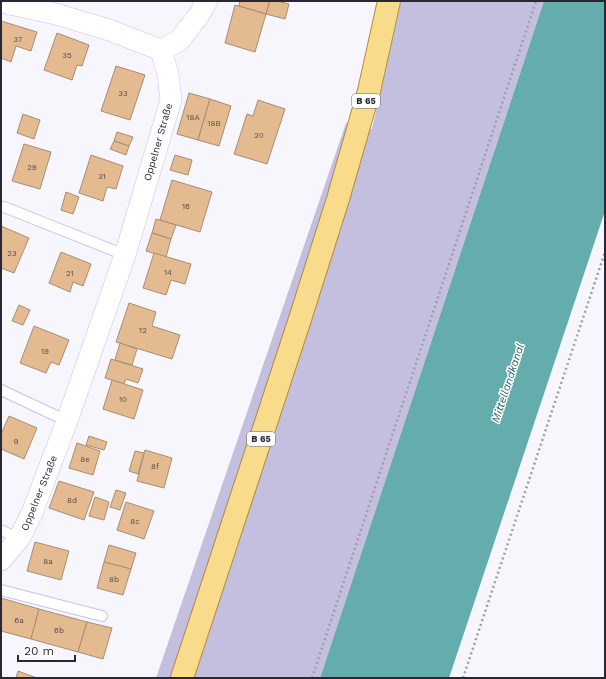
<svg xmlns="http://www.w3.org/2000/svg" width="606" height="679" font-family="'Work Sans',sans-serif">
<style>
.green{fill:#c5bfdf}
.water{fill:#65adac}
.building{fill:#e4bb91;stroke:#a78d74}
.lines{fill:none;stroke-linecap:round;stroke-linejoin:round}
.service-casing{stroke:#cac3e6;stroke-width:12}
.minor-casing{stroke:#cac3e6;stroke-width:22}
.primary-casing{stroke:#ae8c3b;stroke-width:24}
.path{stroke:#9f9ea7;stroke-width:2.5;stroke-dasharray:2 3;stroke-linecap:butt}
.service{stroke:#fff;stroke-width:10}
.minor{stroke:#fff;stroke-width:21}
.primary{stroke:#f9db8c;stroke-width:22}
.labels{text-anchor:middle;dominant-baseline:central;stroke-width:3;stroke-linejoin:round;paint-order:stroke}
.number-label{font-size:8px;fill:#584c4b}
.shield{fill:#fff;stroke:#696871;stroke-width:1}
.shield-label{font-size:9px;font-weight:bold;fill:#292734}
.street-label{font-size:10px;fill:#292734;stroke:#fff}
.water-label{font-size:11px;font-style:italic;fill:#256161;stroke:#fff}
</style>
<rect width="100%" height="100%" fill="#f7f6fd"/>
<polygon class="green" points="401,1 544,1 320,678 156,678 346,123 372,129"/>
<polygon class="water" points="544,1 605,1 605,211 449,678 320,678"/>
<g class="building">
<polygon points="240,1 270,1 266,14 239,6"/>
<polygon points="270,1 277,1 289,4 285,19 266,14"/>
<polygon points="235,5 266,14 255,52 225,43"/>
<polygon points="1,21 37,32 31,51 16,46 11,62 1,58"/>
<polygon points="57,33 89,45 82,66 77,65 72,80 44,70"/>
<polygon points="116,66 145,75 130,120 101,111"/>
<polygon points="189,93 210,99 198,140 177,134"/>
<polygon points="210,99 231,106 219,146 198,140"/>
<polygon points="258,100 285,109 267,164 234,154 247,114 253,116"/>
<polygon points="23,114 40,120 34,139 17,133"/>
<polygon points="117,132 133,137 129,146 114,141"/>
<polygon points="114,141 129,146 126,155 110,149"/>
<polygon points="24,144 51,152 40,189 12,181"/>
<polygon points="91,155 123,166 116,189 107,187 103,201 79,193"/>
<polygon points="175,155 192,160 188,175 170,170"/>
<polygon points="172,180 212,192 200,232 160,220"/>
<polygon points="66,192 79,197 73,214 61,210"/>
<polygon points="156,219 176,225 171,239 152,233"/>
<polygon points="1,226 29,238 14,273 1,268"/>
<polygon points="152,233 171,239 166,257 146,251"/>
<polygon points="61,252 91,264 83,286 73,282 70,292 49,283"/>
<polygon points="154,253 191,264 185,284 171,280 166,295 143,288"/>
<polygon points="129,303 156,312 152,326 180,335 172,359 116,342"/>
<polygon points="19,305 30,310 23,325 12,321"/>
<polygon points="34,326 69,340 59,365 51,362 46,373 20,363"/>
<polygon points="120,343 137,349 132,365 115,360"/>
<polygon points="111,359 143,369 138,383 126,379 124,384 105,378"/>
<polygon points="112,380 143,390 134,419 103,409"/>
<polygon points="9,416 37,428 24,459 1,449 1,434"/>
<polygon points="89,436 107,442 104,450 86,445"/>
<polygon points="77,443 100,451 93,475 69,468"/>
<polygon points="145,450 172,458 164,488 137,481"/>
<polygon points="135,451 144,453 138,474 129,471"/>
<polygon points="59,481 94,492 84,520 49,508"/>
<polygon points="116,490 126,493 120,510 110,507"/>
<polygon points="95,497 109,502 104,520 89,516"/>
<polygon points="126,502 154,511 144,539 117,530"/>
<polygon points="35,542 69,551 61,580 27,571"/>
<polygon points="109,545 136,553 131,569 104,562"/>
<polygon points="104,562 131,569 123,595 97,588"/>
<polygon points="1,598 39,609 31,639 1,631"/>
<polygon points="39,609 87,622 78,652 31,639"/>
<polygon points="87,622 112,628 103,659 78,652"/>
<polygon points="18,671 37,678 16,678"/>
</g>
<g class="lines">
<g class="service-casing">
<g id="service">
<polyline points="4,207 125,255"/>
<polyline points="1,390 67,421"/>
<polyline points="1,530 19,539"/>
<polyline points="1,590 102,616"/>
</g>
</g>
<g class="minor-casing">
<g id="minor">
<polyline points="1,2 56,14 109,30 161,50 168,74 171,100 125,255 67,421 32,513 19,539 1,560"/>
<polyline points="161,50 179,41 199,15 207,1"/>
</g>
</g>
<g class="primary-casing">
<polyline id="primary" points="182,678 300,319 338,199 369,91 389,1"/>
</g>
<g class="path">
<polyline points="312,678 536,1"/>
<polyline points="463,678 605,252"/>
</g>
<use href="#service" class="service"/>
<use href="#minor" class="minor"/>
<use href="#primary" class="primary"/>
</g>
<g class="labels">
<g class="number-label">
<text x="18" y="39">37</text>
<text x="67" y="55">35</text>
<text x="123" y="93">33</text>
<text x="193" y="117">18A</text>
<text x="214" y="123">18B</text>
<text x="259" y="135">20</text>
<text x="32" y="167">29</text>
<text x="102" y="176">31</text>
<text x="186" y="206">16</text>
<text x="12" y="253">23</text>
<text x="168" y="272">14</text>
<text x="70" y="273">21</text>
<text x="143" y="330">12</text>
<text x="45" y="351">19</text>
<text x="123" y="399">10</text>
<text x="16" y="441">9</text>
<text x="85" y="459">8e</text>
<text x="155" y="466">8f</text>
<text x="72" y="500">8d</text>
<text x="135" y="521">8c</text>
<text x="48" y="561">8a</text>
<text x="114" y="579">8b</text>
<text x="19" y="620">6a</text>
<text x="59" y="630">6b</text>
</g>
<g class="shield">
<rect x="352" y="94" width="28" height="14" rx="3"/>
<rect x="247" y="432" width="28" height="14" rx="3"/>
</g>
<g class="shield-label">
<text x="366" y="101">B 65</text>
<text x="261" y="439">B 65</text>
</g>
<g class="street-label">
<text transform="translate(158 142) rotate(-74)">Oppelner Straße</text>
<text transform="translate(39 493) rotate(-68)">Oppelner Straße</text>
</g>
<g class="water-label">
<text transform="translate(508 383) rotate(-72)">Mittellandkanal</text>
</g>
</g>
<rect width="606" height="679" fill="none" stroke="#292734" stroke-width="4"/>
<path d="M18 655v6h57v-6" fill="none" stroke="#292734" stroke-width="2"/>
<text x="24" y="655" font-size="12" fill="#292734" stroke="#ffffff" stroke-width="3" paint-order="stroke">20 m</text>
</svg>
